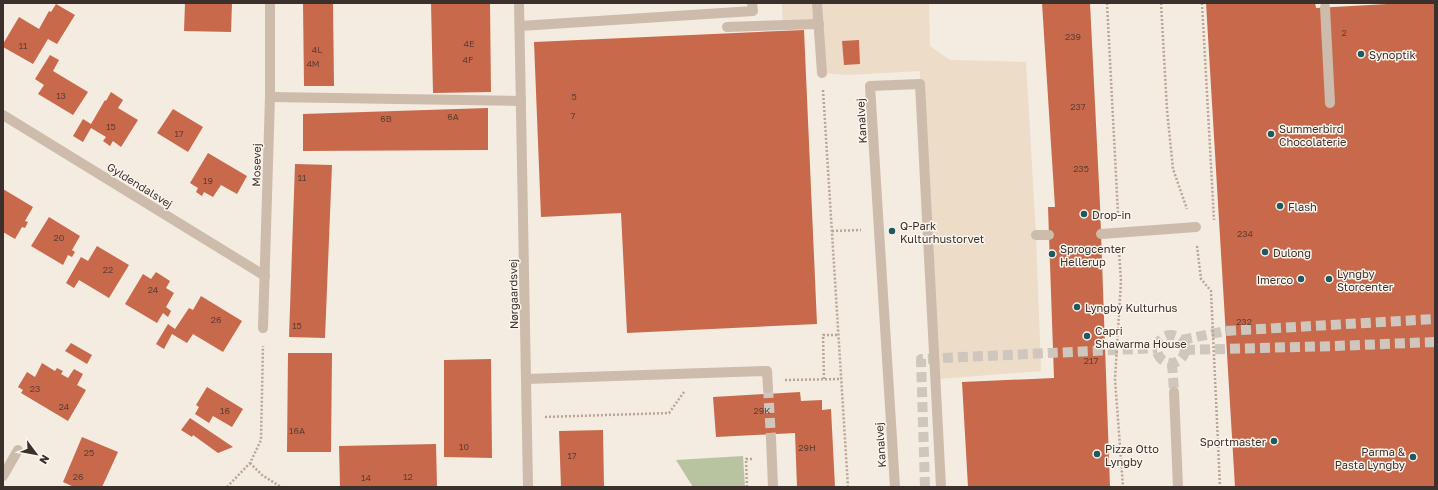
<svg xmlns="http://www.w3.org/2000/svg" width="1438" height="490" font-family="'Golos Text',sans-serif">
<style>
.green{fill:#b8c4a0}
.plaza{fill:#ecdcc8}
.building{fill:#c8694b}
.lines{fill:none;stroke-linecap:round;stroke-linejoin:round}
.minor-tunnel{stroke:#cfc6bd;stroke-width:10;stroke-dasharray:10 5;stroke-linecap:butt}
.path{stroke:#b9a596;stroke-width:2.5;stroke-dasharray:2 2;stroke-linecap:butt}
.minor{stroke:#cdbbac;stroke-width:10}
.poi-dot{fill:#1f5a5e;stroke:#fbf5ee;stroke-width:1.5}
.labels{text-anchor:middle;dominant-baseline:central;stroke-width:3;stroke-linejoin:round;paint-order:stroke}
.number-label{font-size:9px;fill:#5e3e33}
.poi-label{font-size:11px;fill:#3b302b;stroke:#fbf5ee;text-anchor:start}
.street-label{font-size:11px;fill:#3b302b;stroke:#fbf5ee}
</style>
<rect width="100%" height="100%" fill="#f4ebe1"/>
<polygon class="green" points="743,456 745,487 693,487 676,460"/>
<polygon class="plaza" points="782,3 929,3 930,46 950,60 1026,62 1036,235 1041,371 939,379 920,84 920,71 847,75 822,73 819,24 783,24"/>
<g class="building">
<polygon points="185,3 232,3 231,32 184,31"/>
<polygon points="303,3 333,3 334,86 304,86"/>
<polygon points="431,3 490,3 491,92 433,93"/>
<polygon points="1042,3 1090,3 1100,205 1110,487 968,487 962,382 1054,378 1048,207 1055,207"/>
<polygon points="1206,3 1315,3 1316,8 1405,3 1435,3 1435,487 1235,487"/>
<polygon points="56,4 75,15 57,44 48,39 33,64 3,47 3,44 19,17 39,29 49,11 51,12"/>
<polygon points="804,30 817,324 627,333 621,213 541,217 534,42"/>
<polygon points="859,40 860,64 844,65 842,41"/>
<polygon points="50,55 59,60 53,71 88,92 73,115 38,94 44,85 35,79"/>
<polygon points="111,92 123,100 118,108 138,120 121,147 113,141 110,146 103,141 106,137 91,128 83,142 73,136 83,119 91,124 105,100 106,101"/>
<polygon points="488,108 488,150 303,151 303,114"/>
<polygon points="173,109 203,127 188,152 157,133"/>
<polygon points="208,153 247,176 237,194 221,185 213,197 204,192 202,196 196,192 198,188 190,183"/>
<polygon points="295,164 332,165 325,338 289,337"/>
<polygon points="3,189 33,207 25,221 28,222 25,228 22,227 15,239 3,232"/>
<polygon points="49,217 80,236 72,250 75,252 72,257 68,255 63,265 31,246"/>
<polygon points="97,246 129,265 109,298 79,280 74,288 66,283 81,257 88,261"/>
<polygon points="156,272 170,281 166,288 174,293 166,307 171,311 168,317 163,313 157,323 125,304 143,274 151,279"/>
<polygon points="201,296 242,321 223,352 193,334 187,343 172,334 164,349 156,344 168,324 175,329 189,308 193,310"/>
<polygon points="71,343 92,355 87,364 65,351"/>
<polygon points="288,353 332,353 331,452 287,452"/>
<polygon points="491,359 492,458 444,457 444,360"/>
<polygon points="42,363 55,371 57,368 63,371 61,374 68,378 74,369 83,374 77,385 86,390 68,421 21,393 23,390 18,387 27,372 35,377"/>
<polygon points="207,387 243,409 232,427 213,416 209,423 195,414 199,407 196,405"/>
<polygon points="800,392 801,401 822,400 822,410 831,409 835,487 797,487 795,433 716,437 713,397"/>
<polygon points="190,418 233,447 218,453 193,435 192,437 181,430"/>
<polygon points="603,430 604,487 561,487 559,431"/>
<polygon points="82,437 118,452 102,487 74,487 63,482"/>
<polygon points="436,444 437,487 340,487 339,446"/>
</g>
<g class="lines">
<g class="minor-tunnel">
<circle cx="1171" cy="349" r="14"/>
<polyline points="1182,340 1225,331 1435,319"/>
<polyline points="1185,350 1335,346 1435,342"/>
<polyline points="1172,363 1174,392"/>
<polyline points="768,388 771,438"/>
<polyline points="925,487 921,359 1157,348"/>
</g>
<g class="path">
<polyline points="1107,3 1118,214"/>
<polyline points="1161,3 1167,110 1173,169 1187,209"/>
<polyline points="1202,3 1214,220"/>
<polyline points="823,90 848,487"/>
<polyline points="832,231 861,230"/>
<polyline points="1197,246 1201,279 1211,291 1220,487"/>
<polyline points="1119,251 1121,281 1115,379 1123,487"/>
<polyline points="824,379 823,335 838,335"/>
<polyline points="785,380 841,379"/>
<polyline points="545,417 669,413 684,392"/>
<polyline points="250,463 262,475 281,487"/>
<polyline points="227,487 250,463 261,440 263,346"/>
<polyline points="747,487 746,459 754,459"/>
</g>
<g class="minor">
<polyline points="519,3 528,487"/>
<polyline points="817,3 822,73"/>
<polyline points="1325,7 1330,103"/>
<polyline points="520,26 753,11 752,3"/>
<polyline points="727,27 819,24"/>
<polyline points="270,97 521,101"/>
<polyline points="3,115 265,276"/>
<polyline points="1101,234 1196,227"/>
<polyline points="1036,235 1049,235"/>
<polyline points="263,328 270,97 270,3"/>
<polyline points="526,379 767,371 768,388"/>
<polyline points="1174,392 1178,487"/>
<polyline points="771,438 773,487"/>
<polyline points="3,476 18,450"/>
<polyline points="895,487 870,86 920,84 941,487"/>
</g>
</g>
<g class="poi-dot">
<circle cx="1361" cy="54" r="4"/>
<circle cx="1271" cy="134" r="4"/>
<circle cx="1280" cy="206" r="4"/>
<circle cx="1084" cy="214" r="4"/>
<circle cx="892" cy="231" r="4"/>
<circle cx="1265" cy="252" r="4"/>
<circle cx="1052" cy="254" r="4"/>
<circle cx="1301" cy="279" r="4"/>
<circle cx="1329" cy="279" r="4"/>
<circle cx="1077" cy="307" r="4"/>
<circle cx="1087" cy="336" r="4"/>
<circle cx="1274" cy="441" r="4"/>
<circle cx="1097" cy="454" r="4"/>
<circle cx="1413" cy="457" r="4"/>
</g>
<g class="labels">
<g class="number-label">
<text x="1344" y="32">2</text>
<text x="1073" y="36">239</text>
<text x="469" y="43">4E</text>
<text x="23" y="45">11</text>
<text x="317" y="49">4L</text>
<text x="468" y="59">4F</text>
<text x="313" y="63">4M</text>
<text x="61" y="95">13</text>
<text x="574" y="96">5</text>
<text x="1078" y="106">237</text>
<text x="573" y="115">7</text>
<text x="453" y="116">6A</text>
<text x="386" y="118">6B</text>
<text x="111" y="126">15</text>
<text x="179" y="133">17</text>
<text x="1081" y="168">235</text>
<text x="302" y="177">11</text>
<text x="208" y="180">19</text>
<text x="1245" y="233">234</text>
<text x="59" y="237">20</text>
<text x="108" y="269">22</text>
<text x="153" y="289">24</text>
<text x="216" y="319">26</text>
<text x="1244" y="321">232</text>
<text x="297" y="325">15</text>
<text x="1091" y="360">217</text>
<text x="35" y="388">23</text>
<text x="64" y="406">24</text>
<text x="225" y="410">16</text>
<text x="762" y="410">29K</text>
<text x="297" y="430">16A</text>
<text x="464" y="446">10</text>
<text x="807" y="447">29H</text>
<text x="89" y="452">25</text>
<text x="572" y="455">17</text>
<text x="78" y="476">26</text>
<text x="408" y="476">12</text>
<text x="366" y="477">14</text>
</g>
<g class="poi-label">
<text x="1369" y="54">Synoptik</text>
<text x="1279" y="128">Summerbird<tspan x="1279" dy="13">Chocolaterie</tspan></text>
<text x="1288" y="206">Flash</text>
<text x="1092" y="214">Drop-in</text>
<text x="900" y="225">Q-Park<tspan x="900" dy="13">Kulturhustorvet</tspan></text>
<text x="1060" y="248">Sprogcenter<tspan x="1060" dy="13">Hellerup</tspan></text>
<text x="1273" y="252">Dulong</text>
<text x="1337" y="273">Lyngby<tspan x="1337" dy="13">Storcenter</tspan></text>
<text x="1293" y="279" text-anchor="end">Imerco</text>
<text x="1085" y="307">Lyngby Kulturhus</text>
<text x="1095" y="330">Capri<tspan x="1095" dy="13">Shawarma House</tspan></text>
<text x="1266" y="441" text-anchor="end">Sportmaster</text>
<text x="1105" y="448">Pizza Otto<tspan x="1105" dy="13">Lyngby</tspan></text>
<text x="1405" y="451" text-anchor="end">Parma &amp;<tspan x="1405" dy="13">Pasta Lyngby</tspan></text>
</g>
<g class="street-label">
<text transform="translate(861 121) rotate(-93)">Kanalvej</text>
<text transform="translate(256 165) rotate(-89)">Mosevej</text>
<text transform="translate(140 185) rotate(32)">Gyldendalsvej</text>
<text transform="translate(513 294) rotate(-91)">Nørgaardsvej</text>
<text transform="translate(880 445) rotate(-94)">Kanalvej</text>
</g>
</g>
<rect width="1438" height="490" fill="none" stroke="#3b302b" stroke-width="8"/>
<g transform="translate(36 454) rotate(122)" stroke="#fbf5ee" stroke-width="3" paint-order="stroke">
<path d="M0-3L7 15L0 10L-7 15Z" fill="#3b302b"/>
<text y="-6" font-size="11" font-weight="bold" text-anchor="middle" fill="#3b302b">N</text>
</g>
</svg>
